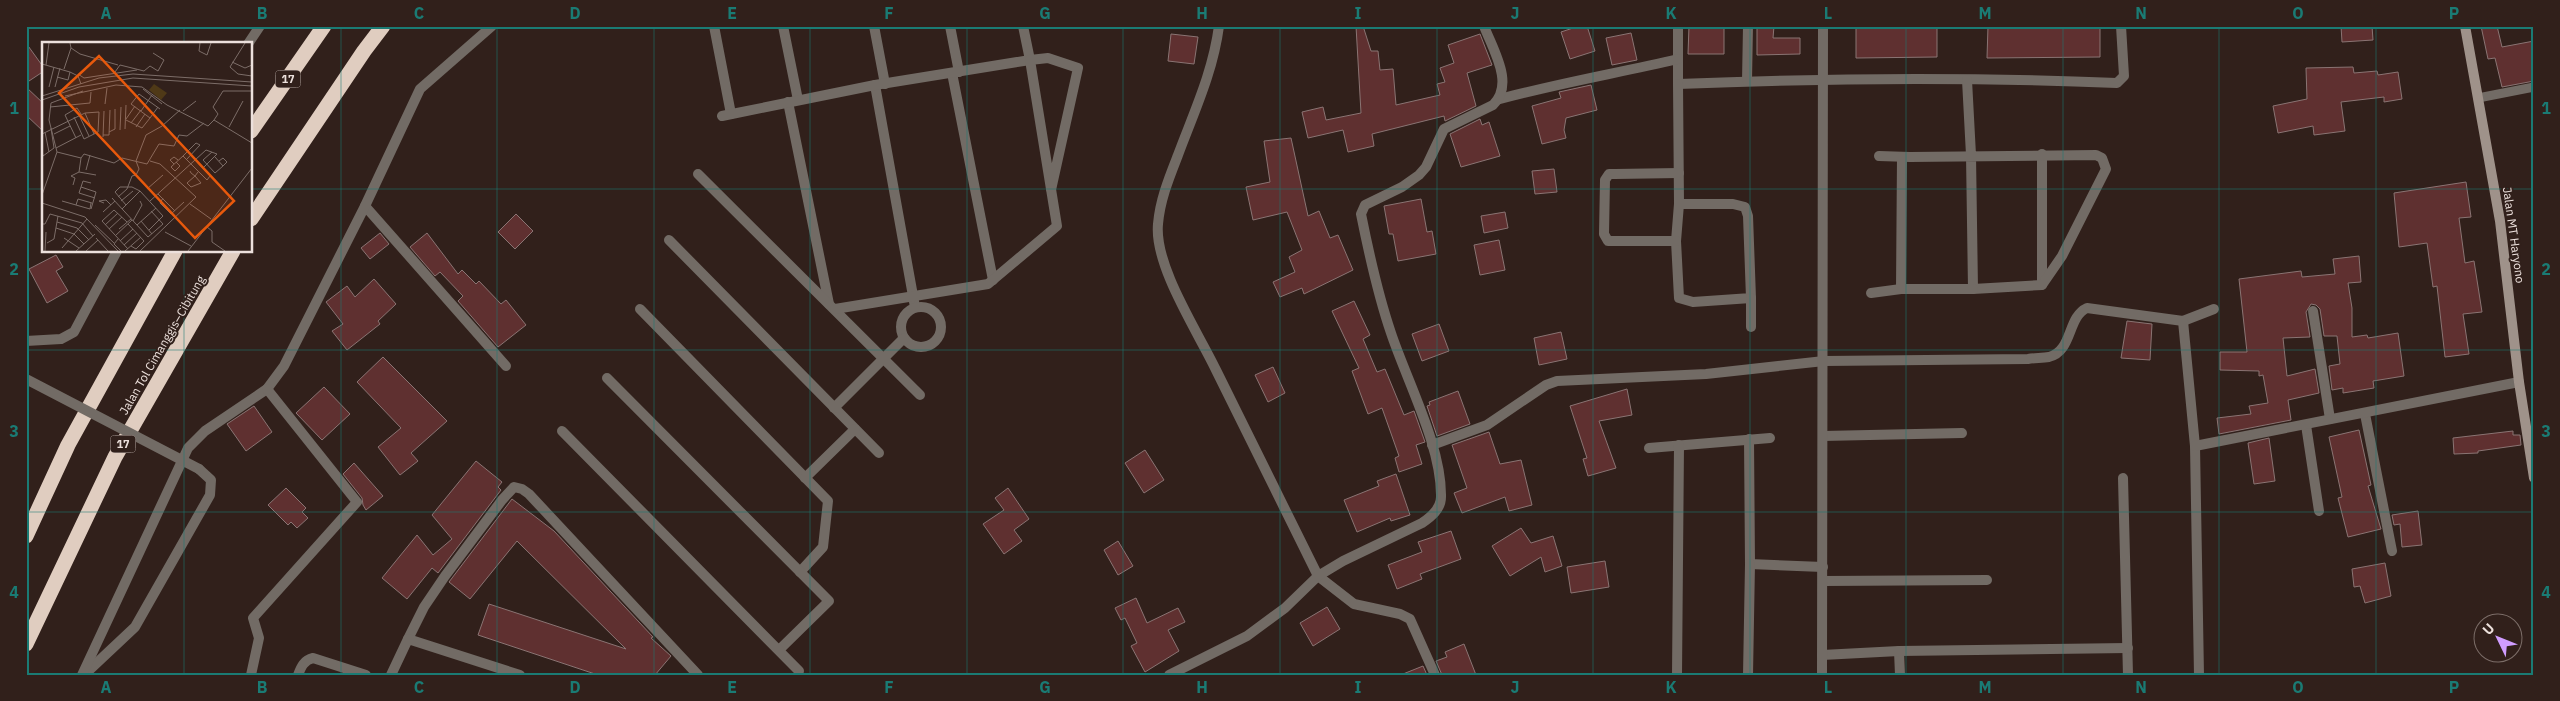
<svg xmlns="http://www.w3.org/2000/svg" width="2560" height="701" font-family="'IBM Plex Sans',sans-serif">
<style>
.building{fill:#5f3030;stroke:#8a7473}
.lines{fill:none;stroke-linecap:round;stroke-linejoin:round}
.service{stroke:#726b65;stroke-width:9}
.minor{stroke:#726b65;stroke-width:10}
.secondary{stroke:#9f928a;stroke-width:10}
.motorway{stroke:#e0cdc0;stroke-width:15}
.minor-bridge{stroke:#726b65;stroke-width:10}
.grid{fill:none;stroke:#1a7b74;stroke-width:1;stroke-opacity:0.55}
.labels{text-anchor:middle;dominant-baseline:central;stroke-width:4;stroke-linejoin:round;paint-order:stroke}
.shield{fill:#31201b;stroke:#b4a6a2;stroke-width:1}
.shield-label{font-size:11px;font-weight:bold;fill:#ece0dc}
.street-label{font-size:12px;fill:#ece0dc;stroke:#31201b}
.inset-road{fill:none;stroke:#7c6d68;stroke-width:1}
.view{fill:#e8590c;fill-opacity:0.15;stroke:#e8590c;stroke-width:2.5}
.inset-edge{fill:none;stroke:#ece0dc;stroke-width:2.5}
.neatline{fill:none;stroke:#1a7b74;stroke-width:2}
.grid-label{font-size:16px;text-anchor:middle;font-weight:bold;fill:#1a7b74}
</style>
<rect width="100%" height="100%" fill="#31201b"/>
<g class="building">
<polygon points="1356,26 1363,26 1371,51 1378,51 1380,70 1393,69 1396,105 1440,95 1437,84 1445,82 1440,68 1454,63 1448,45 1480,34 1492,65 1467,73 1476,106 1445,121 1444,116 1372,134 1374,146 1348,152 1343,130 1308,138 1302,112 1323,107 1326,120 1361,113"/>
<polygon points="1579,26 1587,26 1595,51 1570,59 1561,32"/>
<polygon points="1689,26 1724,26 1724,54 1688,54"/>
<polygon points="1757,26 1774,26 1773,38 1800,38 1800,54 1757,55"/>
<polygon points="1856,26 1937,26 1937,57 1856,58"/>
<polygon points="1988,26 2100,26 2100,57 1987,58"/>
<polygon points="2341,26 2372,26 2373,40 2342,42"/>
<polygon points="2481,26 2497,26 2502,47 2534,41 2534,81 2502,87 2495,58 2488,59"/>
<polygon points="1631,33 1637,60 1612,65 1606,38"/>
<polygon points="1171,34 1198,37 1194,64 1168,61"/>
<polygon points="26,43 44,68 44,71 26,83"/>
<polygon points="2353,67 2354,73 2377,71 2378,75 2398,72 2402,99 2384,102 2384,97 2341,102 2345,131 2314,135 2313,126 2278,133 2273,106 2307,99 2306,68"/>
<polygon points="1591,85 1597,110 1566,118 1564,130 1566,138 1542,144 1532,106 1561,98 1559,92"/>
<polygon points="26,87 44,104 44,132 26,115"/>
<polygon points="1480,119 1482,125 1489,122 1500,156 1461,167 1450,134"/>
<polygon points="1291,138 1308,216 1319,211 1330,238 1338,235 1353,270 1304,294 1302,288 1280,297 1273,282 1295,272 1289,257 1302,250 1287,212 1253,220 1246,187 1270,182 1264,141"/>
<polygon points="1554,169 1557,192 1535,194 1532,171"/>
<polygon points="2466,182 2471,217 2459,218 2465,263 2474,261 2482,312 2463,314 2469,354 2445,357 2437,286 2433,287 2427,243 2399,247 2394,193"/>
<polygon points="1421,199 1427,232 1432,231 1436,254 1398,261 1393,234 1389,234 1384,206"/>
<polygon points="1505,212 1508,228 1484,233 1481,216"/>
<polygon points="516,214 533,231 515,249 498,232"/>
<polygon points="380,233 389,244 370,259 361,248"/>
<polygon points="427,233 458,274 462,270 476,284 479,281 501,304 506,300 526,325 498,347 458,301 463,296 440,272 435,276 410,247"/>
<polygon points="1499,240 1505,270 1480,275 1474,245"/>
<polygon points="56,255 63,267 56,271 68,291 47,303 29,269"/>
<polygon points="2359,256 2361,282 2348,283 2352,308 2352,337 2367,335 2368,338 2398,333 2404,376 2373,381 2374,388 2343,393 2343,388 2332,390 2329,366 2340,364 2337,336 2324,336 2320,309 2316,305 2311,304 2306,312 2310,337 2283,338 2287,376 2315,369 2319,393 2288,400 2291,420 2219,434 2217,418 2251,414 2249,406 2268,403 2263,375 2259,376 2259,371 2220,370 2220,352 2247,352 2239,279 2301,271 2302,277 2335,274 2333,259"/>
<polygon points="374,279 396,304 378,321 380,324 347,350 332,331 343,324 326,302 347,286 355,297"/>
<polygon points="1354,301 1370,335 1363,339 1377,372 1385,369 1404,415 1414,411 1425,442 1416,445 1422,464 1399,472 1395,458 1399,456 1382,408 1368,414 1352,371 1359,368 1332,311"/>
<polygon points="2127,321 2152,324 2150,360 2121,358"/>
<polygon points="1439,324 1449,351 1422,361 1412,334"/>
<polygon points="1561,332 1567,359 1539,365 1534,338"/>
<polygon points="383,357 447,421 411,453 418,461 400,475 378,447 401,428 357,382"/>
<polygon points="1273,367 1285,393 1268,402 1255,375"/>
<polygon points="324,387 350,414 322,440 296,413"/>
<polygon points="1627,389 1632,415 1599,421 1616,468 1588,476 1583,459 1587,458 1570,406"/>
<polygon points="1458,391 1470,424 1437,436 1427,406 1430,405 1429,402"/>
<polygon points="254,406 272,432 246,451 227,424"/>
<polygon points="2359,430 2371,485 2368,486 2381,529 2348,537 2338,498 2342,497 2329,437"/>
<polygon points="2513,431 2513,435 2520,435 2521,445 2478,451 2478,453 2454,454 2453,438"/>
<polygon points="1489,432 1500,464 1521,460 1532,505 1509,511 1505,497 1462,513 1454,493 1467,488 1452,445"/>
<polygon points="2269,438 2275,481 2254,484 2248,443"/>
<polygon points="1145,450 1164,480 1144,493 1125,463"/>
<polygon points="476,461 502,482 498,487 501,490 438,573 432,568 407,599 382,578 417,535 433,555 452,539 432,515"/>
<polygon points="354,463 383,496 366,510 363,505 362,498 343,474"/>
<polygon points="1396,474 1410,515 1391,521 1390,518 1357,532 1344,500 1379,486 1377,481"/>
<polygon points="286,488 306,508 302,512 308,518 297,528 291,522 288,525 268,505"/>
<polygon points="1008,488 1029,519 1014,530 1022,541 1004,554 983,524 1004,510 995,498"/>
<polygon points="512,499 554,531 653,637 651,638 671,656 655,675 598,675 478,635 489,604 626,649 517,541 470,599 449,582"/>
<polygon points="2418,511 2422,545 2402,547 2400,524 2394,525 2392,515"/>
<polygon points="1521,528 1531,543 1553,536 1562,566 1545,572 1541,557 1510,576 1492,546"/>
<polygon points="1451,531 1461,559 1420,574 1422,579 1397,589 1388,565 1422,552 1418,542"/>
<polygon points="1118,541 1133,566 1118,575 1104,550"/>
<polygon points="1605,561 1609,587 1571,593 1567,567"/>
<polygon points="2385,563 2391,596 2365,603 2360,586 2354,587 2352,569"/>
<polygon points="1136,598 1147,623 1178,608 1185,622 1168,630 1179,651 1145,672 1131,646 1137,643 1125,618 1121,620 1115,608"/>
<polygon points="1327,607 1340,629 1313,646 1300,623"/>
<polygon points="1464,644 1476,675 1442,675 1436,661 1447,657 1445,652"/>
<polygon points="1423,666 1427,675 1403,675 1403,674"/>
</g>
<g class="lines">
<polyline class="service" points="2478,98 2534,87"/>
<g class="minor">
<polyline points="714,26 731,114"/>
<polyline points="783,26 798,100"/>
<polyline points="874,26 885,84"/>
<polyline points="950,26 959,72"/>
<path d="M1219,26C1213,72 1194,112 1178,155C1169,178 1160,200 1158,224C1154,266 1198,332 1216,370C1250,438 1284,507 1318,576L1354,604L1400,614L1410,619L1435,675"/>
<path d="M1678,26V84C1824,78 1971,77 2117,83L2124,76L2121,26"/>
<polyline points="248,44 260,26"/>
<polyline points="952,73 993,280"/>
<polyline points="1747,81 1748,26"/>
<polyline points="1678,84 1679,204 1676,241 1679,298 1693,302 1751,298 1748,216 1745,207 1733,204 1679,204"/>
<polyline points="875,85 915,307"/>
<path d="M1500,99C1559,83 1618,73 1678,59"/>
<polyline points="788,102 829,304"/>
<polyline points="722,116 875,85 1030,60 1023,26"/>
<polyline points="2042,154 2042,285"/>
<polyline points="1879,156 1910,157 2096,155 2102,158 2106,169 2062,256 2042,285 1973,289 1971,155 1967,80"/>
<polyline points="698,174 920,395"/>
<polyline points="365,206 506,366"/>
<polyline points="669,240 879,453"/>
<polyline points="1676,241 1608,241 1604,234 1605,180 1609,174 1615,174 1679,173"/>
<polyline points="1901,289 1902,157"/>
<polyline points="1871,293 1901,289 1973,289"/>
<polyline points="1751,298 1751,327"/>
<circle cx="921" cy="327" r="20"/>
<polyline points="640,309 828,501 823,547 800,572"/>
<polyline points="835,309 988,284 1057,226 1030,60 1048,58 1078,68 1051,190"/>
<polyline points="2313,311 2330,419"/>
<polyline points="2183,321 2214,309"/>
<polyline points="26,341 61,339 74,332 117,251"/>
<polyline points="607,378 829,601 779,650"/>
<polyline points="834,408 904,338"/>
<polyline points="2365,414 2392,551"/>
<polyline points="2306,425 2319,511"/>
<polyline points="562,431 799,671"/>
<polyline points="1823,436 1962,433"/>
<polyline points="1749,439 1750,564 1823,567"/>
<path d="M1432,445L1487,425L1546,385L1557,381L1706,374L1824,361L2028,359C2035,358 2042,358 2049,357C2073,351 2067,317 2087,308L2183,321L2195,446L2199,675"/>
<polyline points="2195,446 2519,382"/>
<polyline points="1649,448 1770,438"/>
<polyline points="805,478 855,429"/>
<polyline points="2123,478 2128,675"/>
<polyline points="1823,581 1987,580"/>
<polyline points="408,639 424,607 445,576 502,500 514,487 522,489 529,494 698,675"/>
<polyline points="1899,651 1900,675"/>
<polyline points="1822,655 1899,651 2128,648"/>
<polyline points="85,674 135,627 210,495 211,480 199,469"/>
<polyline points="82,675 188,448 205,431 267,389 284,366 365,206 420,89 492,26"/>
<polyline points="251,675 259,638 253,618 357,502 267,389"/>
<path d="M298,675C301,667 304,660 313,658L366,675"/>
<polyline points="391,675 408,639 520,675"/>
<path d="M1169,675L1247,636L1285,608L1318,576L1343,561L1422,523C1431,517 1441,509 1441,497C1442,447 1407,381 1391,333C1378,295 1369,254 1361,214L1365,205L1402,187L1419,175L1426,167L1444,129L1493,105C1515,84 1493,50 1484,26"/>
<polyline points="1677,675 1679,445"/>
<polyline points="1748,675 1750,564"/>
<polyline points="1822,675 1823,26"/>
</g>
<polyline class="secondary" points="2465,26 2500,221 2519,382 2534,478"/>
<g class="motorway">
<polyline points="251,131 324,26"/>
<polyline points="251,219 364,51 383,26"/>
<polyline points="26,536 68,445 175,251"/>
<polyline points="26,644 115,457 233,251"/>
</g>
<polyline class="minor-bridge" points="26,379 199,469"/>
</g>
<path class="grid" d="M184,26V44M341,26V675M497,26V675M654,26V675M810,26V675M967,26V675M1123,26V675M1280,26V675M1437,26V675M1593,26V675M1750,26V675M1906,26V675M2063,26V675M2219,26V675M2376,26V675M26,189H44M251,189H2534M184,251V675M26,350H2534M26,512H2534"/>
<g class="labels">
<g class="shield">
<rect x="275.5" y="70.5" width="25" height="17" rx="4"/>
<rect x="110.5" y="435.5" width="25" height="17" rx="4"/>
</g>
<g class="shield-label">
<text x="288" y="79">17</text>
<text x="123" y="444">17</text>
</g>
<g class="street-label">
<text transform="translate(2514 235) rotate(82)">Jalan MT Haryono</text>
<text transform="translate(162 345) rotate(-60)">Jalan Tol Cimanggis–Cibitung</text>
</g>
</g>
<g transform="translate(42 42)">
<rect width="210" height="210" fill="#31201b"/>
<path d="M112,42L125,51L119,58L107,48Z" fill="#4f3917"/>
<path class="inset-road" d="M28,1L29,6L38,12L76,23M158,1L157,9L165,13L169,1M203,1L188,25L196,32L210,34M190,20L203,26L210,23M0,22L28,30M4,23L7,1M22,27L29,6M73,30L78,23L102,29L108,24L116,29L122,18L111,11M36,32L42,36L95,28M15,35L26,38L28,30L36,34L39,42M7,45L12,25M13,45L18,26M101,47L120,62M0,54L57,36L91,32L210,40M23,54L74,43L100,45L125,63L166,84L172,78L210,101M0,58L37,45L91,36L210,44M63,62L65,46M89,62L97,52L118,67M89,62L108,76L116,65M8,65L48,61L49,50M99,69L110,53M141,69L154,59M37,73L47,94M32,75L42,97L56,90L57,70L43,71M84,77L93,64M84,78L100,86L108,76M172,78L176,72L171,65L181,49H210M89,81L99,68M94,85L103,72M187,85L201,59M83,87L84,63M78,88L79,65M3,90L7,110M67,90L73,87V67M0,92L43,71L52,92M12,92L28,84M61,93H67L68,68M61,95L62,69M34,96L23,73L35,66L39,72M14,106L39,93M0,108L1,114L12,106L9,86M15,110L39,116M170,110L161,118L173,131L181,124L173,115M39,116L42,112L72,121L80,116L105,122L117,102L132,104L137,93L145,94L162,81M145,117L158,103M153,118L168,134L165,138L141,114L154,101L158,103M177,119L181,116L185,120L181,124M134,120L138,124L133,129L129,125L141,114M132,122L128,118L132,115L136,118M44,128L48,113M148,129L149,131L153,134L159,141L149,145L145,141L153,134L156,130M37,130L54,133M49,141L41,139L37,151L53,156M31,143L33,136L29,134L37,130L39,116M39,145L54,150L49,167M105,147L121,133M116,152L133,169M0,153L15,110L7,78L9,61L41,49M76,155L85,147L90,134L94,133L97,127L94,119L104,93L120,84L138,68M70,156L106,195L121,182L109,169M121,156L118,161L129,172L142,160M20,159L48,167L49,161M79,159L91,149M108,159L164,108L175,112L161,126M0,161L43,175L76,209M62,161L57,159L64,158L69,163M148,162L169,177M34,163L36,157L50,161M84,163L73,150L78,145H90L98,149M80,167L98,149L121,174L107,188M61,170L73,159M91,179L100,163L98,159M99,179L110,192M15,180L35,186L47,198M85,180L72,168L60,179L86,207M0,182H3L8,172L40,181L51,194M86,182L102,199L94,207L89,204M53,183L72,201M63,183L76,171M95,183L114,166M165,185L170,189V200L183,209M14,186L32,192L42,202M67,187L80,175M77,187L89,177M123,190L149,204M73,194L90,178M22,196L37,206M54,196L66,209M76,197L72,202L79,209M78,199L91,187M5,201L12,197L16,174M82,203L95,191M20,206L45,177M3,209L4,190M34,209L53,192M44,209L56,198M83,209L99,195M98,209L154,155L118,122L108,119M146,209L210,126"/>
<path class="view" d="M57,14L192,159L153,196L17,51Z"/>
<rect width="210" height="210" class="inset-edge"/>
</g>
<rect width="2560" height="701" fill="none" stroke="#31201b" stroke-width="55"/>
<g transform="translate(2498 638) rotate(313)"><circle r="24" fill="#31201b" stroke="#7c6d68"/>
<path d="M0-4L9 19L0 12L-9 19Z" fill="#d09dff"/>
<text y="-8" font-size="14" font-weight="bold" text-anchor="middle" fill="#ece0dc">U</text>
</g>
<rect x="28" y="28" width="2504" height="646" class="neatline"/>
<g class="grid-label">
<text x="106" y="19">A</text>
<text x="262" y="19">B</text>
<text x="419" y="19">C</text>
<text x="575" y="19">D</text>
<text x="732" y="19">E</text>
<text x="889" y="19">F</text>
<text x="1045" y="19">G</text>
<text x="1202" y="19">H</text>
<text x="1358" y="19">I</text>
<text x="1515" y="19">J</text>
<text x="1671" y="19">K</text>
<text x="1828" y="19">L</text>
<text x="1985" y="19">M</text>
<text x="2141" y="19">N</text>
<text x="2298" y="19">O</text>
<text x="2454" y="19">P</text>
<text x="14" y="114">1</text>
<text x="2546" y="114">1</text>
<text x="14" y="275">2</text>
<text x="2546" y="275">2</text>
<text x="14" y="437">3</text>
<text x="2546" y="437">3</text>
<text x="14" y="598">4</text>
<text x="2546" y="598">4</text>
<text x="106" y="693">A</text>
<text x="262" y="693">B</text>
<text x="419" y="693">C</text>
<text x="575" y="693">D</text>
<text x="732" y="693">E</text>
<text x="889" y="693">F</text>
<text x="1045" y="693">G</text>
<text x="1202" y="693">H</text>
<text x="1358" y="693">I</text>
<text x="1515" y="693">J</text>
<text x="1671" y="693">K</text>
<text x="1828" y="693">L</text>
<text x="1985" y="693">M</text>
<text x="2141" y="693">N</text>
<text x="2298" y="693">O</text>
<text x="2454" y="693">P</text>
</g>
</svg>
